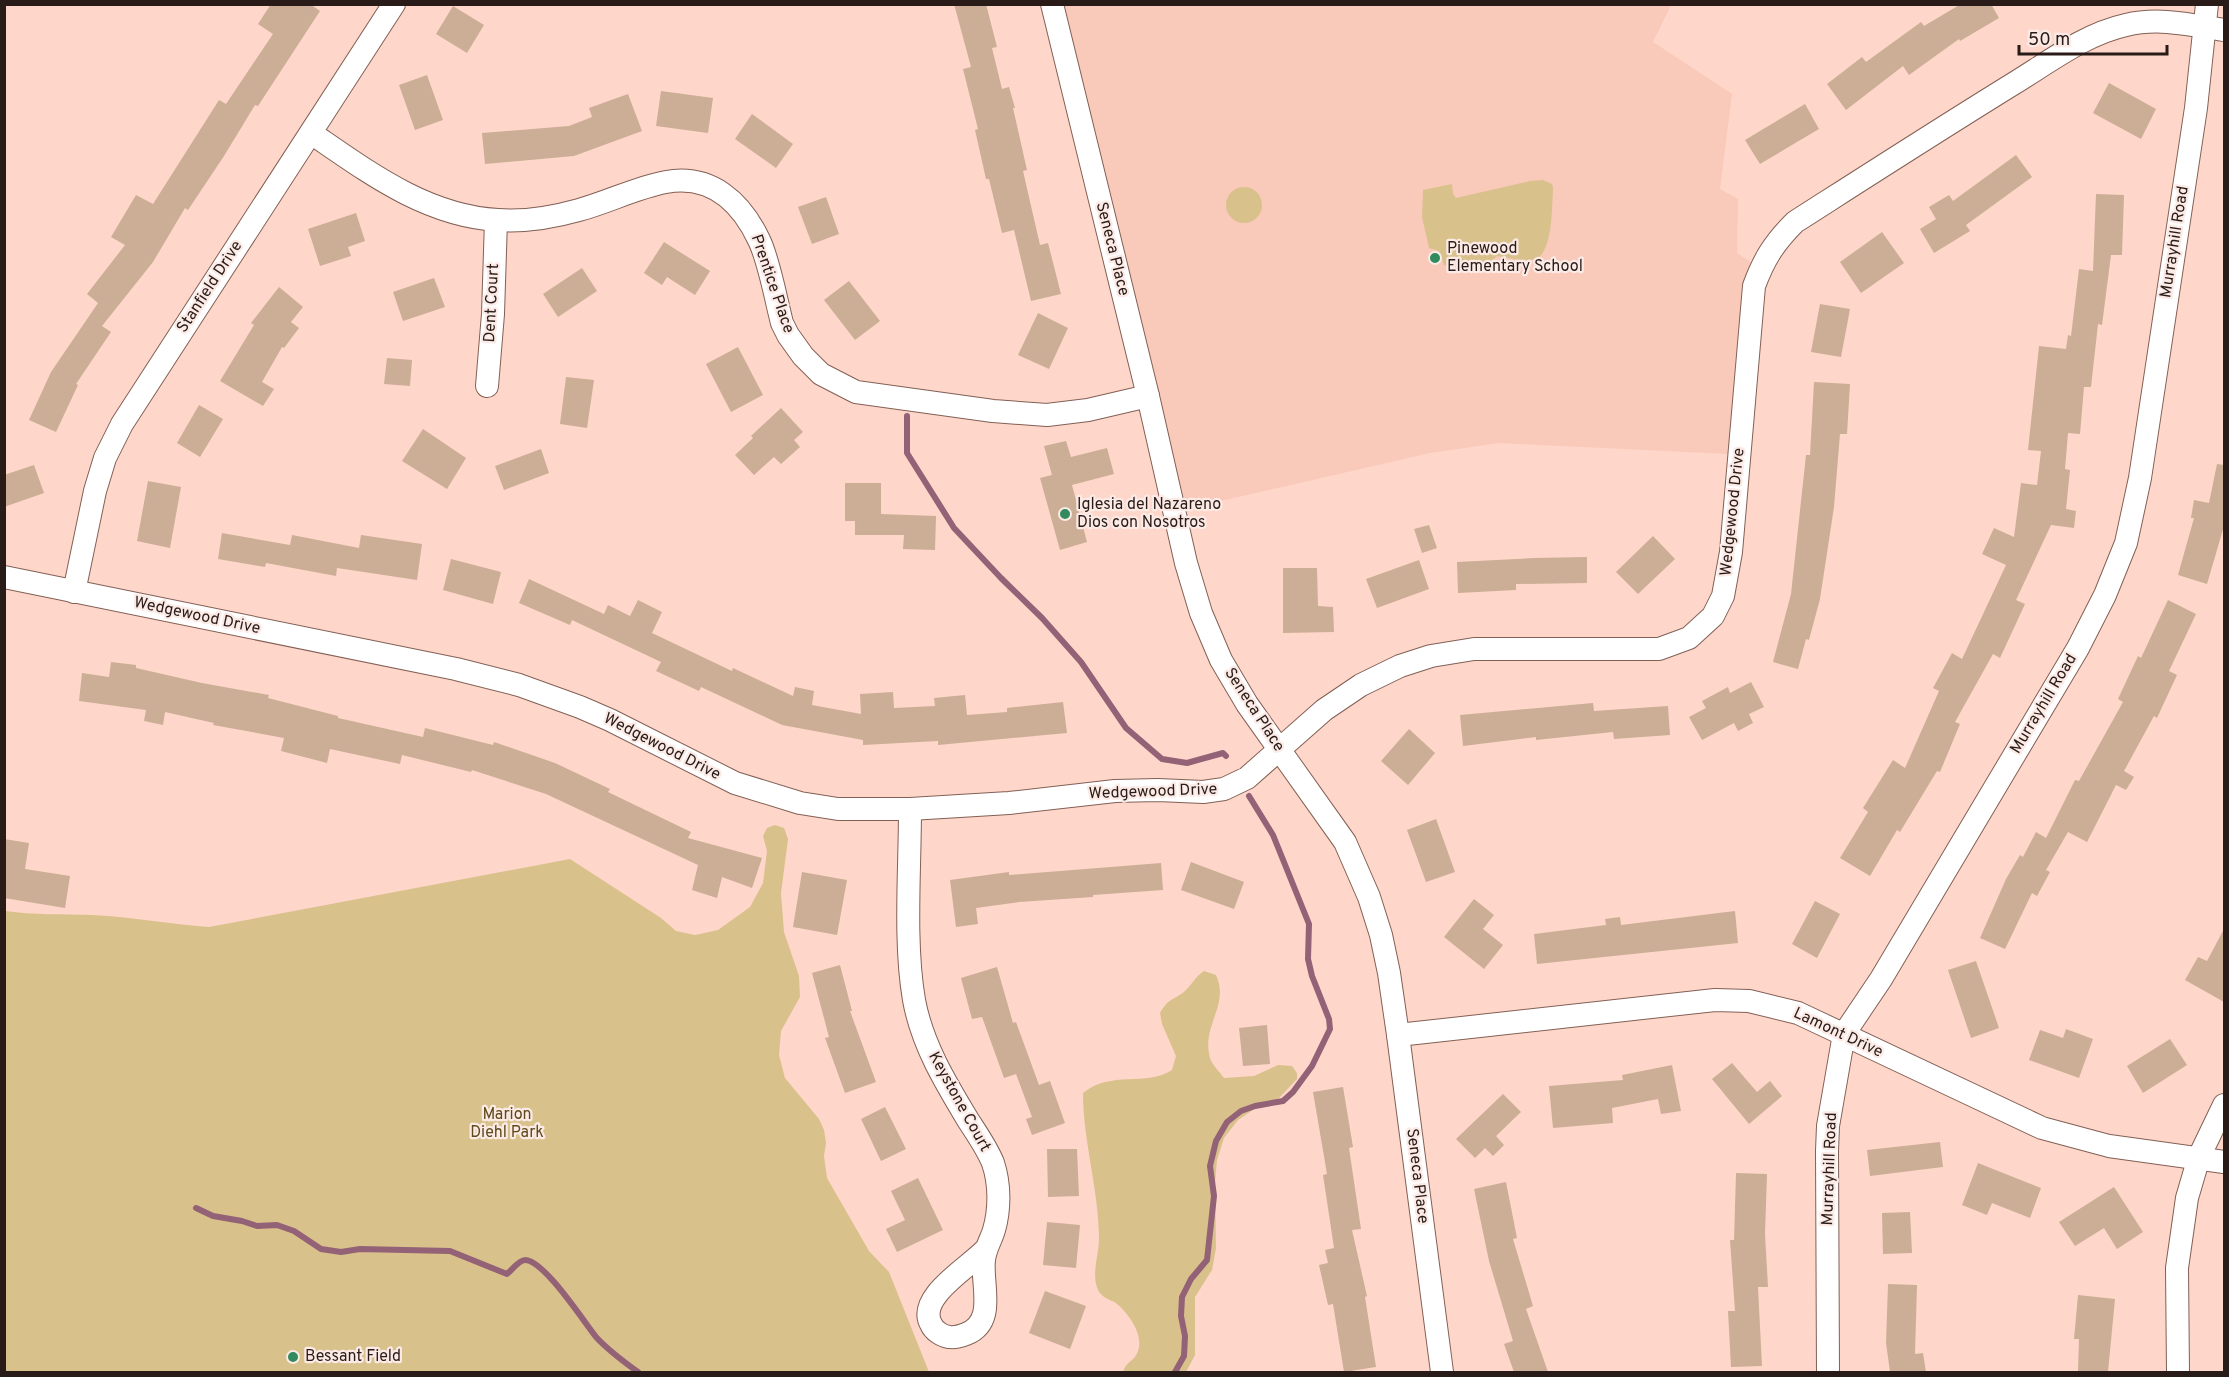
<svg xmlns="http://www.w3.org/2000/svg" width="2229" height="1377" font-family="Overpass,sans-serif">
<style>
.built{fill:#f9c9ba}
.green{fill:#d9c18c}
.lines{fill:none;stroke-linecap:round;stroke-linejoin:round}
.stream{stroke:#936276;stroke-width:6}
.building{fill:#cbae95}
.minor-casing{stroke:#826055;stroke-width:24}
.minor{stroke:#fff;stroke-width:22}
.poi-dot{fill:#328a5f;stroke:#fbeae5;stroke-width:2}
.labels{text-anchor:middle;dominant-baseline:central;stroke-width:4.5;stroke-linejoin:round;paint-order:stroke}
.street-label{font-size:16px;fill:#291b17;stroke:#fbeae5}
.poi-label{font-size:16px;fill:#291b17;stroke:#fbeae5;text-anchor:start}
.park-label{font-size:16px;fill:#5e4a19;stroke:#fbeae5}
</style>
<rect width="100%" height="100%" fill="#ffd6ca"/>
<polygon class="built" points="1063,5 1671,5 1653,42 1732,94 1720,189 1738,199 1737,253 1752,263 1742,309 1728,454 1499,443 1430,453 1186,509"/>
<g class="green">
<path d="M1543,180L1552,184L1553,188C1552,204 1553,254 1535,259C1524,262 1509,258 1497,256C1483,271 1461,273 1444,265L1439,251L1429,248L1422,217L1423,190L1452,184L1453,194L1456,198L1530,181Z"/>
<circle cx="1244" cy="205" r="18"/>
<path d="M775,825L784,828L788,839L781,893L784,932L799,976L800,997L781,1031L779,1055L785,1078L819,1119L824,1130L826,1143L824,1156L827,1178L869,1251L889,1272L929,1372H5V911C34,915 63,914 93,915C132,917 170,924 209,927L570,859L661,918L676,931L695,935L718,930L750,907L763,883L767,851L763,836L767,828Z"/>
<path d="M1204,971L1216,975C1230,1006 1201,1025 1210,1058C1212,1065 1220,1072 1224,1078L1254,1076L1278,1065L1292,1066L1297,1073V1079L1279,1098L1253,1110L1238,1120L1224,1138L1217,1160L1215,1183L1216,1248L1212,1270L1195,1297V1355L1186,1372H1123C1126,1361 1135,1361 1138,1351C1144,1334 1128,1313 1116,1303C1109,1299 1102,1298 1098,1290C1091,1274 1099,1255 1099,1239C1099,1190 1083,1142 1083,1093C1111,1070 1146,1087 1172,1070L1176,1056L1162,1024L1160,1013C1170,996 1174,1001 1186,990C1193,983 1195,977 1204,971Z"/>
</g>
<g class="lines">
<g class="stream">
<polyline points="907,416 907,453 954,528 1001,578 1042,618 1081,662 1126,728 1162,759 1187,763 1223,753 1226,756"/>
<path d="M196,1208L213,1216L242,1221L257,1226L277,1225L294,1231L321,1249L341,1252L360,1249L450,1251L507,1274C512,1270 519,1260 525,1260C544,1260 584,1322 596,1337C608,1350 624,1362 638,1372"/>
<polyline points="1175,1372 1184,1356 1185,1336 1181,1316 1182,1297 1191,1279 1207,1260 1214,1196 1210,1166 1216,1141 1227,1122 1241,1111 1255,1106 1283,1101 1293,1092 1312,1066 1330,1029 1329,1019 1312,976 1308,959 1309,924 1273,835 1249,796"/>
</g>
</g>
<g class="building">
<polygon points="271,4 310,4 320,11 258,106 255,105 224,156 188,210 185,208 153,262 102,326 111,332 76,384 78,385 56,432 29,420 51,372 98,303 87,294 125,245 111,237 136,195 153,204 219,100 226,104 273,34 258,24"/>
<polygon points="954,4 986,4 997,47 992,48 1002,89 1009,87 1015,108 1013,108 1027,170 1023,171 1040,245 1048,243 1061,294 1031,301 1014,230 1002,233 989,179 986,179 975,130 978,129 963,69 971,67"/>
<polygon points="1961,4 1991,4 1999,18 1960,41 1959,39 1909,75 1903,66 1846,110 1827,84 1862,57 1866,62 1921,22 1924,26"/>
<polygon points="453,6 484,25 467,53 436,34"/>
<polygon points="427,75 443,120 415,130 399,85"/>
<polygon points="2109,83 2156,109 2141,139 2093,113"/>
<polygon points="661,91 713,98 708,133 656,126"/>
<polygon points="628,94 642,131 574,156 485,164 482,133 569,126 592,117 589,108"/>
<polygon points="1805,104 1819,129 1760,164 1745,140"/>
<polygon points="752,114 793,144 776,168 735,139"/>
<polygon points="2016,155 2032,177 1966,225 1970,231 1934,253 1920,229 1936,219 1929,207 1949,195 1953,201"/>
<polygon points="2096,194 2124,195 2122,255 2111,255 2102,325 2098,324 2091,387 2084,387 2080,434 2068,433 2065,469 2070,470 2066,509 2076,511 2074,528 2051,525 2016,600 2025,604 2000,658 1993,654 1955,722 1960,724 1940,772 1937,771 1900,832 1897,830 1870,876 1840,858 1868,812 1863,808 1893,760 1905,768 1939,691 1933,688 1952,653 1962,659 2006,565 1982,554 1994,528 2014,537 2021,483 2037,485 2041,451 2028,450 2039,346 2066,349 2068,335 2071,336 2079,269 2093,271"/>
<polygon points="826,197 839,234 812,244 798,207"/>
<polygon points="356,213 365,241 348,247 351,256 320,266 308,229"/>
<polygon points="1882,232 1904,263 1861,293 1840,262"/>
<polygon points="664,242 710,271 695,295 667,277 662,285 644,273"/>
<polygon points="582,268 597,291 558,317 543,294"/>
<polygon points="434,278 445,307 403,321 393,292"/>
<polygon points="849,281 880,321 855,340 824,300"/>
<polygon points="279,287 303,307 291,322 299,328 284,348 282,347 262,382 274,389 263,406 220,381 254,325 251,323"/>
<polygon points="1820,304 1850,309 1841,357 1811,352"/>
<polygon points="1038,313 1068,328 1049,369 1018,355"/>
<polygon points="738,347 763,395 731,412 706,364"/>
<polygon points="387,358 412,360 410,386 384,384"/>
<polygon points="566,377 594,380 587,428 560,424"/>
<polygon points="1814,382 1850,384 1847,434 1840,434 1834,507 1820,599 1809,640 1806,639 1798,669 1773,662 1791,594 1806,455 1810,455"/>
<polygon points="199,405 223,419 200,457 177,443"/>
<polygon points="781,408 803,432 794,440 800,447 781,464 774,457 754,475 735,455 753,438 751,436"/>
<polygon points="423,429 466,458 447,489 402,461"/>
<polygon points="1066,441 1071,457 1107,448 1114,474 1072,485 1087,542 1060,550 1040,478 1052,475 1044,446"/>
<polygon points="541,449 549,473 504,490 495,466"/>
<polygon points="2217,464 2224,465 2224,526 2207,584 2178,575 2194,518 2191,518 2194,500 2209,503"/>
<polygon points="34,465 44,493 4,507 4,475"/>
<polygon points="148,481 181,487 170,548 137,541"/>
<polygon points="845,483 881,483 881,514 936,516 935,550 903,549 904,535 855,535 855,521 845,521"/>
<polygon points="1429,525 1437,548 1422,553 1414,529"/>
<polygon points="222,533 290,545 292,535 359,548 361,535 422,544 417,580 337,568 336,576 266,563 265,567 218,559"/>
<polygon points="1653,536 1675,559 1638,594 1616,572"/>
<polygon points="1587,557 1587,583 1516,584 1516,590 1458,593 1457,562 1534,558"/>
<polygon points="451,559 501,572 493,604 443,590"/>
<polygon points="1419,560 1429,589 1377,608 1366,579"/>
<polygon points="1283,568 1317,568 1318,606 1333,607 1334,632 1283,633"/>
<polygon points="529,579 604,614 608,605 630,616 638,600 662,612 652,633 732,671 733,668 793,696 795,687 814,691 812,705 861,714 860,694 893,692 894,708 935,706 934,698 965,695 967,715 1007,712 1007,708 1063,702 1067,733 938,745 938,741 863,745 863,740 782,725 701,687 699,691 656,671 661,662 572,620 570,625 519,603"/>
<polygon points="2168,600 2196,614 2169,671 2177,675 2157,718 2154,716 2124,771 2134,777 2126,790 2116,785 2087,842 2068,832 2046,870 2050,872 2037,896 2032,893 2005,949 1980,938 2006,879 2020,855 2023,857 2036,832 2046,838 2075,780 2079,781 2123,702 2118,699 2138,656 2141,658"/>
<polygon points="111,662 136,665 136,668 202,683 269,695 268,698 338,716 338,718 423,737 425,728 493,745 494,742 555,763 610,789 608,792 691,832 688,838 762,858 752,888 722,877 717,898 692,890 698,865 546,794 472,770 471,772 402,755 400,764 330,749 327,763 281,751 284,738 213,725 214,723 165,712 163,725 144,721 146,710 79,701 82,673 109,677"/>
<polygon points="1751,682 1764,707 1749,714 1753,723 1738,731 1734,723 1702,740 1689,717 1706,708 1702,701 1728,687 1730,693"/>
<polygon points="1593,703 1594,711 1668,706 1670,735 1614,739 1613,732 1536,740 1536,737 1463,746 1460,715"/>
<polygon points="1409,729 1435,753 1408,785 1381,761"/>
<polygon points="1436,819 1455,872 1426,882 1407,830"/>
<polygon points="4,839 29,843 25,869 70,876 65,908 4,898"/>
<polygon points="1191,862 1244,882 1234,909 1181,890"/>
<polygon points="1161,863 1163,890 1093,895 1093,897 1019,902 976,908 978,924 956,927 950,880 1009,872 1009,875"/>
<polygon points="802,872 847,880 837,935 793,927"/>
<polygon points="1474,899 1494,915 1483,929 1503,945 1484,969 1444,937"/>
<polygon points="1815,901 1840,914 1817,958 1792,944"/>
<polygon points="1735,911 1738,943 1537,964 1534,934 1606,925 1605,919 1620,917 1621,925"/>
<polygon points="2224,929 2224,1002 2185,980 2198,957 2207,961"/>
<polygon points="1976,961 1999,1028 1971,1038 1948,970"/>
<polygon points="840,965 852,1011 850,1011 876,1082 845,1093 825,1038 829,1037 812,973"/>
<polygon points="997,967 1013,1023 1016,1022 1039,1085 1050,1081 1065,1123 1032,1135 1026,1119 1032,1117 1016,1074 1004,1078 982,1017 972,1019 961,978"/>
<polygon points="1267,1025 1270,1064 1243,1066 1239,1028"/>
<polygon points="2066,1029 2093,1039 2079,1078 2029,1060 2040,1030 2063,1038"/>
<polygon points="2170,1039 2187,1065 2143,1093 2127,1066"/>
<polygon points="1732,1063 1757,1092 1770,1081 1782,1096 1749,1124 1712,1079"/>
<polygon points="1672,1065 1681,1111 1661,1114 1658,1099 1612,1108 1613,1123 1553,1128 1549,1086 1623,1080 1622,1075"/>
<polygon points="1343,1087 1353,1147 1349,1148 1361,1229 1352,1230 1367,1296 1365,1297 1376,1367 1344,1372 1333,1304 1328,1305 1319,1265 1328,1263 1325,1250 1334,1248 1323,1175 1327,1174 1313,1092"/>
<polygon points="1503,1094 1521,1112 1496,1136 1504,1145 1493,1156 1485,1148 1475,1158 1456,1139"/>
<polygon points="885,1107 906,1149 881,1161 861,1119"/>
<polygon points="1940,1142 1943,1167 1870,1176 1867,1150"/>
<polygon points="1047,1149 1077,1149 1079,1196 1048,1197"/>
<polygon points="1978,1163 2041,1188 2030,1218 1992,1203 1987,1215 1962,1205"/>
<polygon points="1736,1173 1767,1174 1765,1234 1768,1287 1758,1287 1762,1366 1731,1367 1728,1311 1735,1311 1730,1240 1734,1240"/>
<polygon points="918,1178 943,1230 897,1252 886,1229 905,1220 891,1191"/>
<polygon points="1506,1182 1517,1238 1513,1239 1533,1306 1526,1309 1548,1372 1514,1372 1504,1344 1513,1341 1489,1261 1474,1189"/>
<polygon points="2114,1187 2143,1232 2117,1249 2104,1228 2075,1246 2059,1222"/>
<polygon points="1910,1212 1912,1253 1883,1254 1882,1213"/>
<polygon points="1047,1222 1080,1225 1076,1268 1043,1265"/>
<polygon points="1888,1284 1917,1285 1915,1354 1923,1353 1926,1372 1890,1372 1886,1343"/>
<polygon points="1045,1291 1086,1306 1070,1349 1029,1333"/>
<polygon points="2078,1295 2115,1299 2108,1372 2078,1372 2079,1339 2074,1339"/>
</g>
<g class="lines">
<g class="minor-casing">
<g id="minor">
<polyline points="1052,4 1148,396 1186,563 1201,613 1221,660 1247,704 1345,842 1369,897 1381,935 1389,973 1398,1035 1442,1372"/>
<path d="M311,133C368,172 426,216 498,220C524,222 554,217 579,210C608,202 638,187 666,182C711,174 741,202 759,240C769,260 776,300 782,323L788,335L803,356L821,374L856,392L993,411L1047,415L1088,410L1148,396"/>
<polyline points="487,386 493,314 496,220"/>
<path d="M4,577L456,669L519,685L580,707L610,720L735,783L800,803L838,809H910L1009,803L1115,791L1158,790L1203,792L1224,789L1247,778L1324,710L1361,685L1400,666L1431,656L1474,649H1659L1689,638L1713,616L1723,596L1731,552L1754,286C1764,259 1774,243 1795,222C1867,176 1940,129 2013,84C2049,62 2085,34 2126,25C2159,17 2191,25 2224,30"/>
<polyline points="74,592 95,491 105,458 122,424 394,4"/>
<path d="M910,809C910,870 904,942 914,1000C922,1044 945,1082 968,1120C977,1134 987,1148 993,1163C1000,1184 1000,1209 994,1230C991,1240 985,1249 984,1260C981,1284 997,1322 966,1334C961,1336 955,1338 949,1337C942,1336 934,1331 931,1324C916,1297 971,1266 986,1249"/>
<polyline points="1398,1035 1715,1000 1749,1001 1798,1013 2042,1128 2109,1146 2224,1162"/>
<polyline points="1828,1372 1827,1151 1828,1126 1844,1034 1881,979 2078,648 2105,595 2126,543 2140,478 2196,108 2207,4"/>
<polyline points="2178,1372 2177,1268 2187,1198 2199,1157 2224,1105"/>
</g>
</g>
<use href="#minor" class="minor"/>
</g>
<g class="poi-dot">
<circle cx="1435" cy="258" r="6"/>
<circle cx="1065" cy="514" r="6"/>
<circle cx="293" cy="1357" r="6"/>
</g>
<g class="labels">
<g class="street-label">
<text transform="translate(2175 242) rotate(-81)">Murrayhill Road</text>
<text transform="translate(1112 249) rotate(76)">Seneca Place</text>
<text transform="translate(772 284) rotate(71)">Prentice Place</text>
<text transform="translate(210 287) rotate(-57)">Stanfield Drive</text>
<text transform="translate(492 303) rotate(-87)">Dent Court</text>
<text transform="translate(1733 512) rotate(-84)">Wedgewood Drive</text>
<text transform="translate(197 616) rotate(12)">Wedgewood Drive</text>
<text transform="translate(2044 704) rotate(-59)">Murrayhill Road</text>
<text transform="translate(1254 710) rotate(57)">Seneca Place</text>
<text transform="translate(662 747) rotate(27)">Wedgewood Drive</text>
<text transform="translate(1153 792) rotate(-2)">Wedgewood Drive</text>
<text transform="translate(1838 1033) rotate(25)">Lamont Drive</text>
<text transform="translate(959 1102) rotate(61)">Keystone Court</text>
<text transform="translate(1830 1169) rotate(-88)">Murrayhill Road</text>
<text transform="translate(1417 1176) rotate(83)">Seneca Place</text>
</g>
<g class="poi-label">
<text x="1447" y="249">Pinewood<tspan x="1447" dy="18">Elementary School</tspan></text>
<text x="1077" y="505">Iglesia del Nazareno<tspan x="1077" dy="18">Dios con Nosotros</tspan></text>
<text x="305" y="1357">Bessant Field</text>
</g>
<g class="park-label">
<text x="507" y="1115">Marion<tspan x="507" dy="18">Diehl Park</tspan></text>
</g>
</g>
<rect width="2229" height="1377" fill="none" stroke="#291b17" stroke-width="12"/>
<path d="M2019 45v9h148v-9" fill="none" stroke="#291b17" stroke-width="3"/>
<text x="2028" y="45" font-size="18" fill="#291b17" stroke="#fbeae5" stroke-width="4.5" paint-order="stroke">50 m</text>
</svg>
